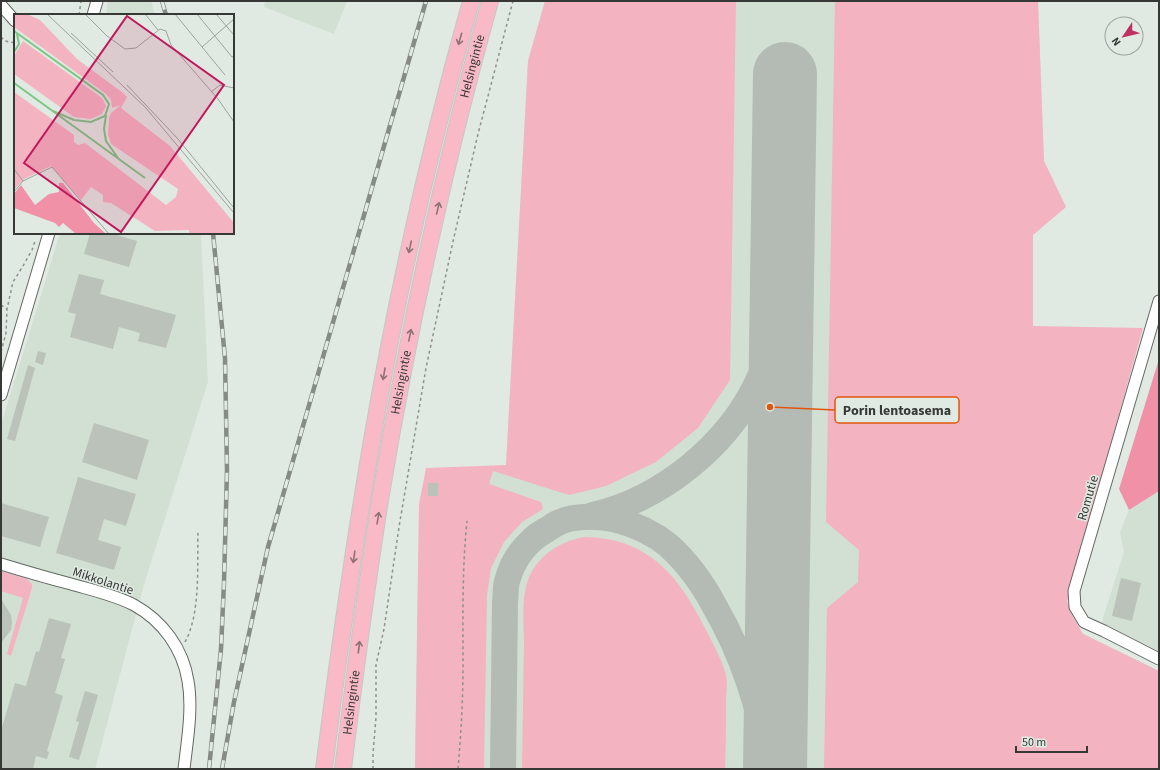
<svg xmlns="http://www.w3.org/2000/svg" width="1160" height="770" font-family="'Source Sans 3',sans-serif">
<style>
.built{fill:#d1e0d2}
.green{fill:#f3b3c0}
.forest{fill:#f191a8}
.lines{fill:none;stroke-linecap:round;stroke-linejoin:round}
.taxiway{stroke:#b4bab4;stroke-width:26}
.runway{stroke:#b4bab4;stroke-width:64}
.building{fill:#bac2ba}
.minor-casing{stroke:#626963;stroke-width:13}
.highway-casing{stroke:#c6c7c6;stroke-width:18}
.path{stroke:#8c928c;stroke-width:1.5;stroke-dasharray:3 3;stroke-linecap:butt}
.minor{stroke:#fff;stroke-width:11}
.highway{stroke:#f9b9c6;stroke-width:16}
.rail-casing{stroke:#868b86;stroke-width:4.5}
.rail{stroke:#e1eae2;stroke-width:3;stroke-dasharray:9;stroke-linecap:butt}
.oneway{stroke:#8d7276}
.labels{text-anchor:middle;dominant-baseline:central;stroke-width:3;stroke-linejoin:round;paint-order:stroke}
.street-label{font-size:13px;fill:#353835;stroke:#e1eae2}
.inset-river{fill:none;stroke:#7dc684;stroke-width:2}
.inset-road{fill:none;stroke:#9ca39d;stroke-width:1}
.view{fill:#c2185b;fill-opacity:0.15;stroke:#c2185b;stroke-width:2}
.inset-edge{fill:none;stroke:#353835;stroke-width:2}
.leader{fill:none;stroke:#df570e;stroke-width:1.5}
.callout-dot{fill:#df570e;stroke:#e1eae2;stroke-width:1.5}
.callout{fill:#e1eae2;stroke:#df570e;stroke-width:1.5}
.callout-label{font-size:14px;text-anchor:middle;font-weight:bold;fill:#353835}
</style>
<rect width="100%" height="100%" fill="#e1eae2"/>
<g class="built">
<polygon points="108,1 151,1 155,15 106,15"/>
<polygon points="265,1 347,1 334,34 264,7"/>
<polygon points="545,1 1038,1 1044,161 1066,207 1033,235 1031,608 1159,671 1159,769 415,769 419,504 506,465 528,61"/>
<polygon points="60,233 201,233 208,382 143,588 95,769 1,769 1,425"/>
<polygon points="1159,491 1159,651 1103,623 1103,618 1124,552 1120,532 1129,510"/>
</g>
<g class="green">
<polygon points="545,1 736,1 730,380 698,428 656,462 606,486 569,495 493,471 489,484 541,502 543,509 522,522 504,542 491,568 487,595 484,769 415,769 419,504 426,468 506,465 528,61"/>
<polygon points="835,1 1038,1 1044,161 1066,207 1033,235 1033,326 1143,328 1067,601 1072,615 1083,634 1159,671 1159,769 824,769 827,608 858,582 859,550 826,522"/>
<path d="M584,537C649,538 679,576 706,630C713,644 722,660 726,675C728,683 726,694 726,702C726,724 726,747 725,769H522C523,728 523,687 524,647C524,625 521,600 528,580C537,556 560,541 584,537Z"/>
<polygon points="1,571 26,578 32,584 32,588 11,656 7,654 23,598 1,591"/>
</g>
<polygon class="forest" points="1159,359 1159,491 1129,510 1119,489"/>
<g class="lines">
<g class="taxiway">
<path d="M593,515C662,499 728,445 758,381C771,353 776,323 782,294"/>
<path d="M503,769L505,602C506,594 505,585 508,578C512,564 521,550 532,540C538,534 547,530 554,525C571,515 595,516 613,519C633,524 652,532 668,545C687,562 703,584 715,607C744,657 761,712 770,769"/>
</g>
<polyline class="runway" points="775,769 785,74"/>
</g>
<g class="building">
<polygon points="90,233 110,233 137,241 129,267 84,254"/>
<polygon points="79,274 104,280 100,294 176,315 166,348 138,341 140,333 119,327 113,349 70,337 76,314 68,312"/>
<polygon points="38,351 46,353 43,365 35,362"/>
<polygon points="28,365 35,368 15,441 7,439"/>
<polygon points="94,423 149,440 137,480 82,462"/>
<polygon points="78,477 136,494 126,526 104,519 98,540 121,547 114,570 56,553"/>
<rect x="428" y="483" width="10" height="13"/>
<polygon points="1,503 49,517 40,547 1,536"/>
<polygon points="1121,578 1141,583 1132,621 1112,616"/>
<polygon points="1,599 11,615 12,623 11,630 1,643"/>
<polygon points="49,618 71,624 61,658 65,659 55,693 63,696 47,751 49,752 47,759 36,756 33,769 1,769 1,731 15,683 26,686 36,651 39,652"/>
<polygon points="85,691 98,695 79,760 69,757 79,722 76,721"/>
</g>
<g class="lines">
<g class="minor-casing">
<g id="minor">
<polyline points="1,5 15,21"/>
<polyline points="93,15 97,1"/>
<polyline points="1159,301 1074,591 1075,607 1084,622 1104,631 1159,659"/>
<polyline points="1,395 49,233"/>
<path d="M1,564C24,571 48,578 71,584C92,590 115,595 134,605C163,621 183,649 188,681C193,709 187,742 184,769"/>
</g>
</g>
<g class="highway-casing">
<g id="highway">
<path d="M324,769C338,657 354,545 373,434C398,289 431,143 471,1"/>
<path id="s1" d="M343,769C354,679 366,590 380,500C408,332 444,165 490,1"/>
</g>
</g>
<g class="path">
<polyline points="79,15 81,1"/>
<polyline points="1,37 5,41 15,43"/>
<polyline points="1,305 7,309"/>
<polyline points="1,352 6,333 7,309 13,282 23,266 32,250 35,241"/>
<path d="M185,642C201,613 197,564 198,531"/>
<polyline points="373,769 373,754 376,717 376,665 384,629 399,527 426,368 454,237 478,134 513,1"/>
<path d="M458,769C461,734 463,700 463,665C463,617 462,569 467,521"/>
</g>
<use href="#minor" class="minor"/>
<use href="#highway" class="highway"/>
<g class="rail-casing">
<g id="rail">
<polyline points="162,1 166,15"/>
<polyline points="209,769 221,649 224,583 227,470 225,358 213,233"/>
<polyline points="222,769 234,702 268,547 426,1"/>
</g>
</g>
<use href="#rail" class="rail"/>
</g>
<defs><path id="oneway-shaft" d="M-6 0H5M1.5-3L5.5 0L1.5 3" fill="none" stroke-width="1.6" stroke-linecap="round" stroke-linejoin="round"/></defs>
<g class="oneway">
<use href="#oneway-shaft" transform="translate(460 39) rotate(106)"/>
<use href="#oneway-shaft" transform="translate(438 208) rotate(-77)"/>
<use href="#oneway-shaft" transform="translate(410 247) rotate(102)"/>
<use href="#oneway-shaft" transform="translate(410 335) rotate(-79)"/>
<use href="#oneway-shaft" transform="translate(384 374) rotate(100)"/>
<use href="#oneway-shaft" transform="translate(378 518) rotate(-81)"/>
<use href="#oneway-shaft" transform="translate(354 557) rotate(98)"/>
<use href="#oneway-shaft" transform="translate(359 647) rotate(-83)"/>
</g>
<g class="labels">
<g class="street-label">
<text stroke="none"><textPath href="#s1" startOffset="715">Helsingintie</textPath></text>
<text stroke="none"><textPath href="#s1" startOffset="391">Helsingintie</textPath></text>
<text transform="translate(1088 498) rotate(-74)">Romutie</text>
<text transform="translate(103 581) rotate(18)">Mikkolantie</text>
<text stroke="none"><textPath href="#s1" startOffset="67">Helsingintie</textPath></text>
</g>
</g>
<g transform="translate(14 14)">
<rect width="220" height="220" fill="#e1eae2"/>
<path d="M0,0H13L26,6L63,45L109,79L113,83L107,94L156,132L220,209V220H175V216L141,217L97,189L89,188V181L77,173L67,186L37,152L10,165L0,176V78L60,121V128L64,131L71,129L152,191L162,183L164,175L97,130L94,121L95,104L97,99L107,91L98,94L97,86L92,80L0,13ZM9,27L88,84L92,92L88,100L77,105L60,103L0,60V42Z" fill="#f3b3c0"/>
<path d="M45,169H49L80,209L92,220H62L49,209L45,213L41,209L0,194V180L7,171L21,191L35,180L45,178Z" fill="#f191a8"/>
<path class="inset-river" d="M0,17L89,81L95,90L91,102L77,108L60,106L39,97M0,38L5,30L3,20M0,69L131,164M92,101L90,115L92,127L104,144"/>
<path class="inset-road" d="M33,0L131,93L220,199M71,0L93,22L111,35L122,34L146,15L152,17L157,31L204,85L220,108M131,0L144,16M161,0L211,61M183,0L218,43L220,42M202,0L220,21M57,19L99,58M188,33L220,5M113,71L164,125L220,194M197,78L206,71L220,74M0,155L9,167M0,178L9,167L38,153L95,220"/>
<path class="view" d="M113,2L210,71L107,218L10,149Z"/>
<rect width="220" height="220" class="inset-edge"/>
</g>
<path class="leader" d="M770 407L835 410"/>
<circle class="callout-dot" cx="770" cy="407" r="4"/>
<rect class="callout" x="835" y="397" width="124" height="26" rx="4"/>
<g class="callout-label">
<text x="897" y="415">Porin lentoasema</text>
</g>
<rect width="1160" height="770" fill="none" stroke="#353835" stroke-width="4"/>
<g transform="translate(1124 36) rotate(235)"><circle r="19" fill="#e1eae2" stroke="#9ca39d"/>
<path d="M0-3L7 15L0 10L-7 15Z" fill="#be3162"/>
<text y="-6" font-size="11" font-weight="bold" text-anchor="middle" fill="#353835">N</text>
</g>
<path d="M1016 746v6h71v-6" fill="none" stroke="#353835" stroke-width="2"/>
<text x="1022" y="746" font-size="12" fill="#353835" stroke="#e1eae2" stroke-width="3" paint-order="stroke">50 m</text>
</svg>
